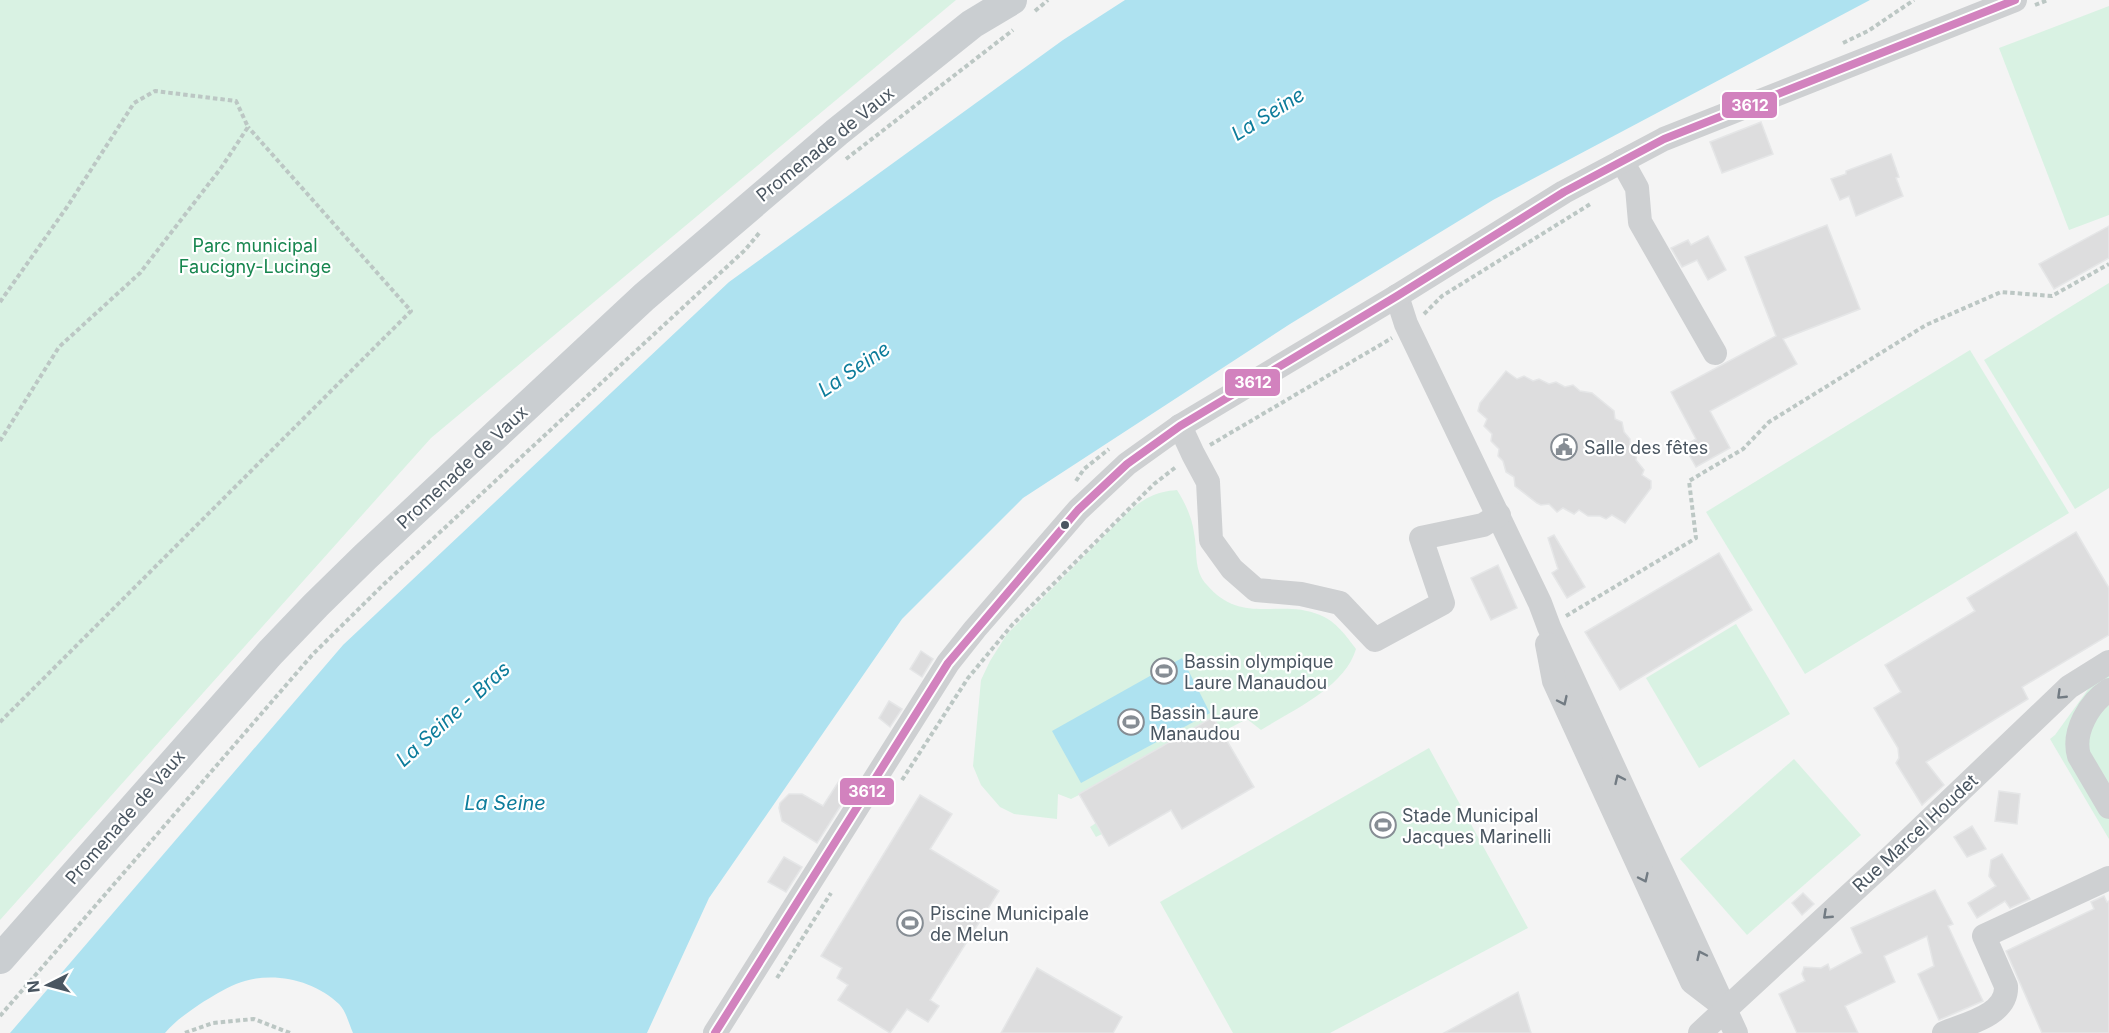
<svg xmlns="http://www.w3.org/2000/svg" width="2109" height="1033" font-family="Inter,sans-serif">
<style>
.green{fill:#d9f2e3}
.water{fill:#aee2f0}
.building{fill:#ddddde;stroke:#e5e6e7;stroke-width:1.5}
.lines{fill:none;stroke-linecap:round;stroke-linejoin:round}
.path{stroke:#bcc7c4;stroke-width:4;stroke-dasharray:4.5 3;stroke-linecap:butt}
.minor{stroke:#ced0d2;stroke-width:24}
.major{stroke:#caced1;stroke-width:30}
.bus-1-casing{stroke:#fff;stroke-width:12}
.bus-1{stroke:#d282be;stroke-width:8}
.oneway{stroke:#727b83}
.bus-dot{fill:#4a5661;stroke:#fff;stroke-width:2}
.labels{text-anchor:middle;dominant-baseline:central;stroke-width:4.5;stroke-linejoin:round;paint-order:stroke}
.street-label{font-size:18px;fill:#4a5661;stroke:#fff}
.park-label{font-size:18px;fill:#17864f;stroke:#fff}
.poi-label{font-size:18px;fill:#4a5661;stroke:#fff;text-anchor:start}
.water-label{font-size:20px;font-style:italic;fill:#0c7c9b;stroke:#fff}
.line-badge{stroke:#fff;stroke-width:2}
.badge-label{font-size:16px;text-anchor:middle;font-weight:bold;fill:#fff}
</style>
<rect width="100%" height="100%" fill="#f4f4f4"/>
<g class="green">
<polygon points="0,0 956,0 431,438 0,920"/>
<polygon points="2109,6 2109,215 2069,230 1999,48"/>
<polygon points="2109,283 2109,488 2075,509 1984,360"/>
<polygon points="1970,350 2069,513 1805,674 1706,512"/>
<path d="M1177,490C1185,503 1192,517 1194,533C1198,552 1193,570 1207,585C1242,626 1279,598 1320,615C1336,621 1346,636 1356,649C1345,687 1293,710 1261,730L1247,719L1222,732L1243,768L1109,846L1102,834L1096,837L1090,827L1096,823L1079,795L1071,799L1058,794L1057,819L1014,814L1000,807L981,785L973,766L981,680L990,661L1007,634L1124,516C1142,500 1152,492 1177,490Z"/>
<polygon points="1736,624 1790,714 1699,768 1646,678"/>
<polygon points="2109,668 2109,839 2050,739 2055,735 2100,673"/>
<polygon points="1429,748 1528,928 1330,1033 1233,1033 1160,902"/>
<polygon points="1794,759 1861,835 1747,935 1680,859"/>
</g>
<g class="water">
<path d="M1125,0H1870L1493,200L1290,324L1023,498L902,619L709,898L647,1033H353C349,1024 346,1011 339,1004C313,979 270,970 236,984C224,989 211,997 200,1004C187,1013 175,1021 165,1033H10L343,645L729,282L1063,40Z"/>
<polygon points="1182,658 1210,713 1081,783 1052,731"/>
</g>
<g class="building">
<polygon points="1761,122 1773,154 1722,173 1710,142"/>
<polygon points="1891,154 1899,177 1896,178 1903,196 1856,216 1849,196 1840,200 1831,179 1846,174 1846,171"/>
<polygon points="1827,225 1860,309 1783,339 1797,364 1710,411 1730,448 1696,467 1684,446 1696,439 1671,392 1776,336 1745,257"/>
<polygon points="2109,226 2109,258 2054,289 2039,264"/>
<polygon points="1708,236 1726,270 1708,280 1697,260 1682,267 1671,248 1688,240 1691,245"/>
<polygon points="1506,371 1517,379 1524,376 1533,381 1539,379 1549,384 1556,382 1565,387 1573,385 1580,391 1592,393 1614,411 1615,419 1622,422 1624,432 1630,439 1630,446 1637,453 1636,460 1644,470 1642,475 1651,481 1651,488 1625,523 1612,515 1606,519 1600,516 1588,516 1579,510 1574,514 1563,508 1557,512 1549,504 1541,505 1537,503 1515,486 1514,477 1506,472 1503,461 1498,456 1499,449 1491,441 1492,434 1484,426 1487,419 1478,411 1480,403"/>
<polygon points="2076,532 2109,588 2109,635 2022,687 2028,699 1926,762 1944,785 1922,805 1896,763 1899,758 1898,748 1874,708 1901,692 1885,665 1975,611 1967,598"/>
<polygon points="1554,535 1585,587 1567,598 1552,573 1558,569 1548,538"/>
<polygon points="1719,553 1752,610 1620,690 1585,632"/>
<polygon points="1498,565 1517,608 1491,620 1471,578"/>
<polygon points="921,651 933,659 922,677 910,669"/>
<polygon points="889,701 902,709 890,727 879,718"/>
<polygon points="1213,717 1254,787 1182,829 1171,810 1109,846 1079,794"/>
<polygon points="839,781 852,788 817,843 782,821 779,808 780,803 789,794 802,794 823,806"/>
<polygon points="1999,791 2020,794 2017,824 1995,821"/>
<polygon points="920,795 952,814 930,849 999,891 930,1000 939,1006 928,1022 907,1009 890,1033 838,1000 848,985 837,978 842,968 821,956"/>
<polygon points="1972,826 1986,849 1967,857 1954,837"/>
<polygon points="2002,854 2030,899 2010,908 2005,901 1977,918 1968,903 1996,886 1989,876 1991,860"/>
<polygon points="784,857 802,867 786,892 768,882"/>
<polygon points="1935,890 1953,924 1948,926 1983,1001 1939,1020 1918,974 1934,966 1927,936 1884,956 1895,982 1845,1006 1858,1033 1797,1033 1779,994 1805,981 1802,974 1804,967 1821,968 1828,964 1830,970 1862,953 1851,928"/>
<polygon points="1803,893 1814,904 1802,915 1792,903"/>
<polygon points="2104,896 2107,902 2109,901 2109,1033 2042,1033 2006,951 2094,909 2091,902"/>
<polygon points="1037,968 1122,1017 1113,1033 1001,1033"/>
<polygon points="1518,992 1531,1033 1444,1033"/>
</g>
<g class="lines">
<g class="path">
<polyline points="2035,5 2048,0"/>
<polyline points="1035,11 1048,0"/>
<polyline points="1843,43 1868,31 1914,0"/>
<polyline points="846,159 1013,30"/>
<polyline points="0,302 67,207 134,103 155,91 236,101 248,127 221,168 140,273 59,347 0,441"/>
<polyline points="1424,314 1442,296 1592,203"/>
<polyline points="1210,445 1392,338"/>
<polyline points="1076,481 1084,469 1109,449"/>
<polyline points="1566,616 1696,538 1689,481 1743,449 1769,422 1926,325 2001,292 2052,296 2109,264"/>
<polyline points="0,722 411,311 248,127"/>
<polyline points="902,780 968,678 1012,625 1154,484 1176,467"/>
<polyline points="777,978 831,893"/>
<polyline points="0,1016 313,654 384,584 745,250 760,232"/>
<polyline points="185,1033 213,1023 254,1019 290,1033"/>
</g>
<g class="minor">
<polyline points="1622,161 1637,188 1640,222 1715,353"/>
<polyline points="1397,296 1406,324 1540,603 1549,627 1736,1033"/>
<polyline points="1180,426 1193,454 1208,482 1211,540 1232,569 1256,590 1301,594 1340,603 1375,640 1443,603 1421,538 1483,525 1499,515"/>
<polyline points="1547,644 1554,681 1692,982 1722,1005"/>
<path d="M2109,690C2089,703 2072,732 2079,756L2109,807"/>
<polyline points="715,1033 948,663 975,629 1078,510 1127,464 1180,426 1397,296 1564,192 1664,139 2015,0"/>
<polyline points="1700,1033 1894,854 2069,687 2109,662"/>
<path d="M1944,1033C1966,1024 2008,1015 2006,986L1984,936L2109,878"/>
</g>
<polyline class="major" points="0,959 270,653 316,605 365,557 644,297 837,132 972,24 1012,0"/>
<g class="bus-1-casing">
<polyline id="bus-1" points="715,1033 948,663 1078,510 1127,464 1180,426 1397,296 1564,192 1664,139 2015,0"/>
</g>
<use href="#bus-1" class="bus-1"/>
</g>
<defs><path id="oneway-chevron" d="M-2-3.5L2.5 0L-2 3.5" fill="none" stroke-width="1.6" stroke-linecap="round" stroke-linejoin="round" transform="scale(1.5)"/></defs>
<g class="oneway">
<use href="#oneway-chevron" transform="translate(2061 695) rotate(136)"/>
<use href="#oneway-chevron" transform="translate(1563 701) rotate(65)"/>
<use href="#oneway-chevron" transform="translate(1619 779) rotate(-115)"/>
<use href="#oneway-chevron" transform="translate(1644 878) rotate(65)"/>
<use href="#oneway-chevron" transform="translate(1827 915) rotate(137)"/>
<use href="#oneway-chevron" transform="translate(1701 955) rotate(-115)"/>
</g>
<defs>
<g id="civic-ring" transform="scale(1.35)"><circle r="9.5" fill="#fff" stroke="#868d94" stroke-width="1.5"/><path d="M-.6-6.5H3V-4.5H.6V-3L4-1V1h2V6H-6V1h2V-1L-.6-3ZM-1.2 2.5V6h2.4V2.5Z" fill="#868d94"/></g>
<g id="stadium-ring" transform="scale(1.35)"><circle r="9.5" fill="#fff" stroke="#868d94" stroke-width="1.5"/><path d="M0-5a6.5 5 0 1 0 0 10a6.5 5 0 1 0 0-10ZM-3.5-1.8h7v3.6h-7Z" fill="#868d94"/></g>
</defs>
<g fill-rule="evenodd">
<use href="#civic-ring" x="1564" y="447"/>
<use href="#stadium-ring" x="1164" y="671"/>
<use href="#stadium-ring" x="1131" y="722"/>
<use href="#stadium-ring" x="1383" y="825"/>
<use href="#stadium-ring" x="910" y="923"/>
</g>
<circle class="bus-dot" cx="1065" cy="525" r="5"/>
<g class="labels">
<g class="street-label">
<text transform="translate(825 144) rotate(-39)">Promenade de Vaux</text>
<text transform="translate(462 467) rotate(-43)">Promenade de Vaux</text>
<text transform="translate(125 817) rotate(-49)">Promenade de Vaux</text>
<text transform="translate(1915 833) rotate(-43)">Rue Marcel Houdet</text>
</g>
<g class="park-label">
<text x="255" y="245">Parc municipal<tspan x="255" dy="21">Faucigny-Lucinge</tspan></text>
</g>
<g class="poi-label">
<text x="1584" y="447">Salle des fêtes</text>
<text x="1184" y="661">Bassin olympique<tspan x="1184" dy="21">Laure Manaudou</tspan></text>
<text x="1150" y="712">Bassin Laure<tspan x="1150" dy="21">Manaudou</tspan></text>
<text x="1402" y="815">Stade Municipal<tspan x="1402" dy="21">Jacques Marinelli</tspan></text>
<text x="930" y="913">Piscine Municipale<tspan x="930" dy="21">de Melun</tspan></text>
</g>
<g class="water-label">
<text transform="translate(1268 114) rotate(-32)">La Seine</text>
<text transform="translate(854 369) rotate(-34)">La Seine</text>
<text transform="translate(453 714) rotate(-42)">La Seine - Bras</text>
<text x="505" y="803">La Seine</text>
</g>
</g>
<g class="line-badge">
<rect x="1721" y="91" width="57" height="28" rx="6" fill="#d282be"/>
<rect x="1224" y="368" width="57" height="29" rx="6" fill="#d282be"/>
<rect x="839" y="777" width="56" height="29" rx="6" fill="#d282be"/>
</g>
<g class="badge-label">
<text x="1750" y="111">3612</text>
<text x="1253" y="388">3612</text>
<text x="867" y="797">3612</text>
</g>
<g transform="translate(48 985) rotate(264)" stroke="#ffffff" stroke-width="4.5" paint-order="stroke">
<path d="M0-4.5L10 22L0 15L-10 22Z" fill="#4a5661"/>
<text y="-9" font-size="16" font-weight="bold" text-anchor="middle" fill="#4a5661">N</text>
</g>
</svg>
